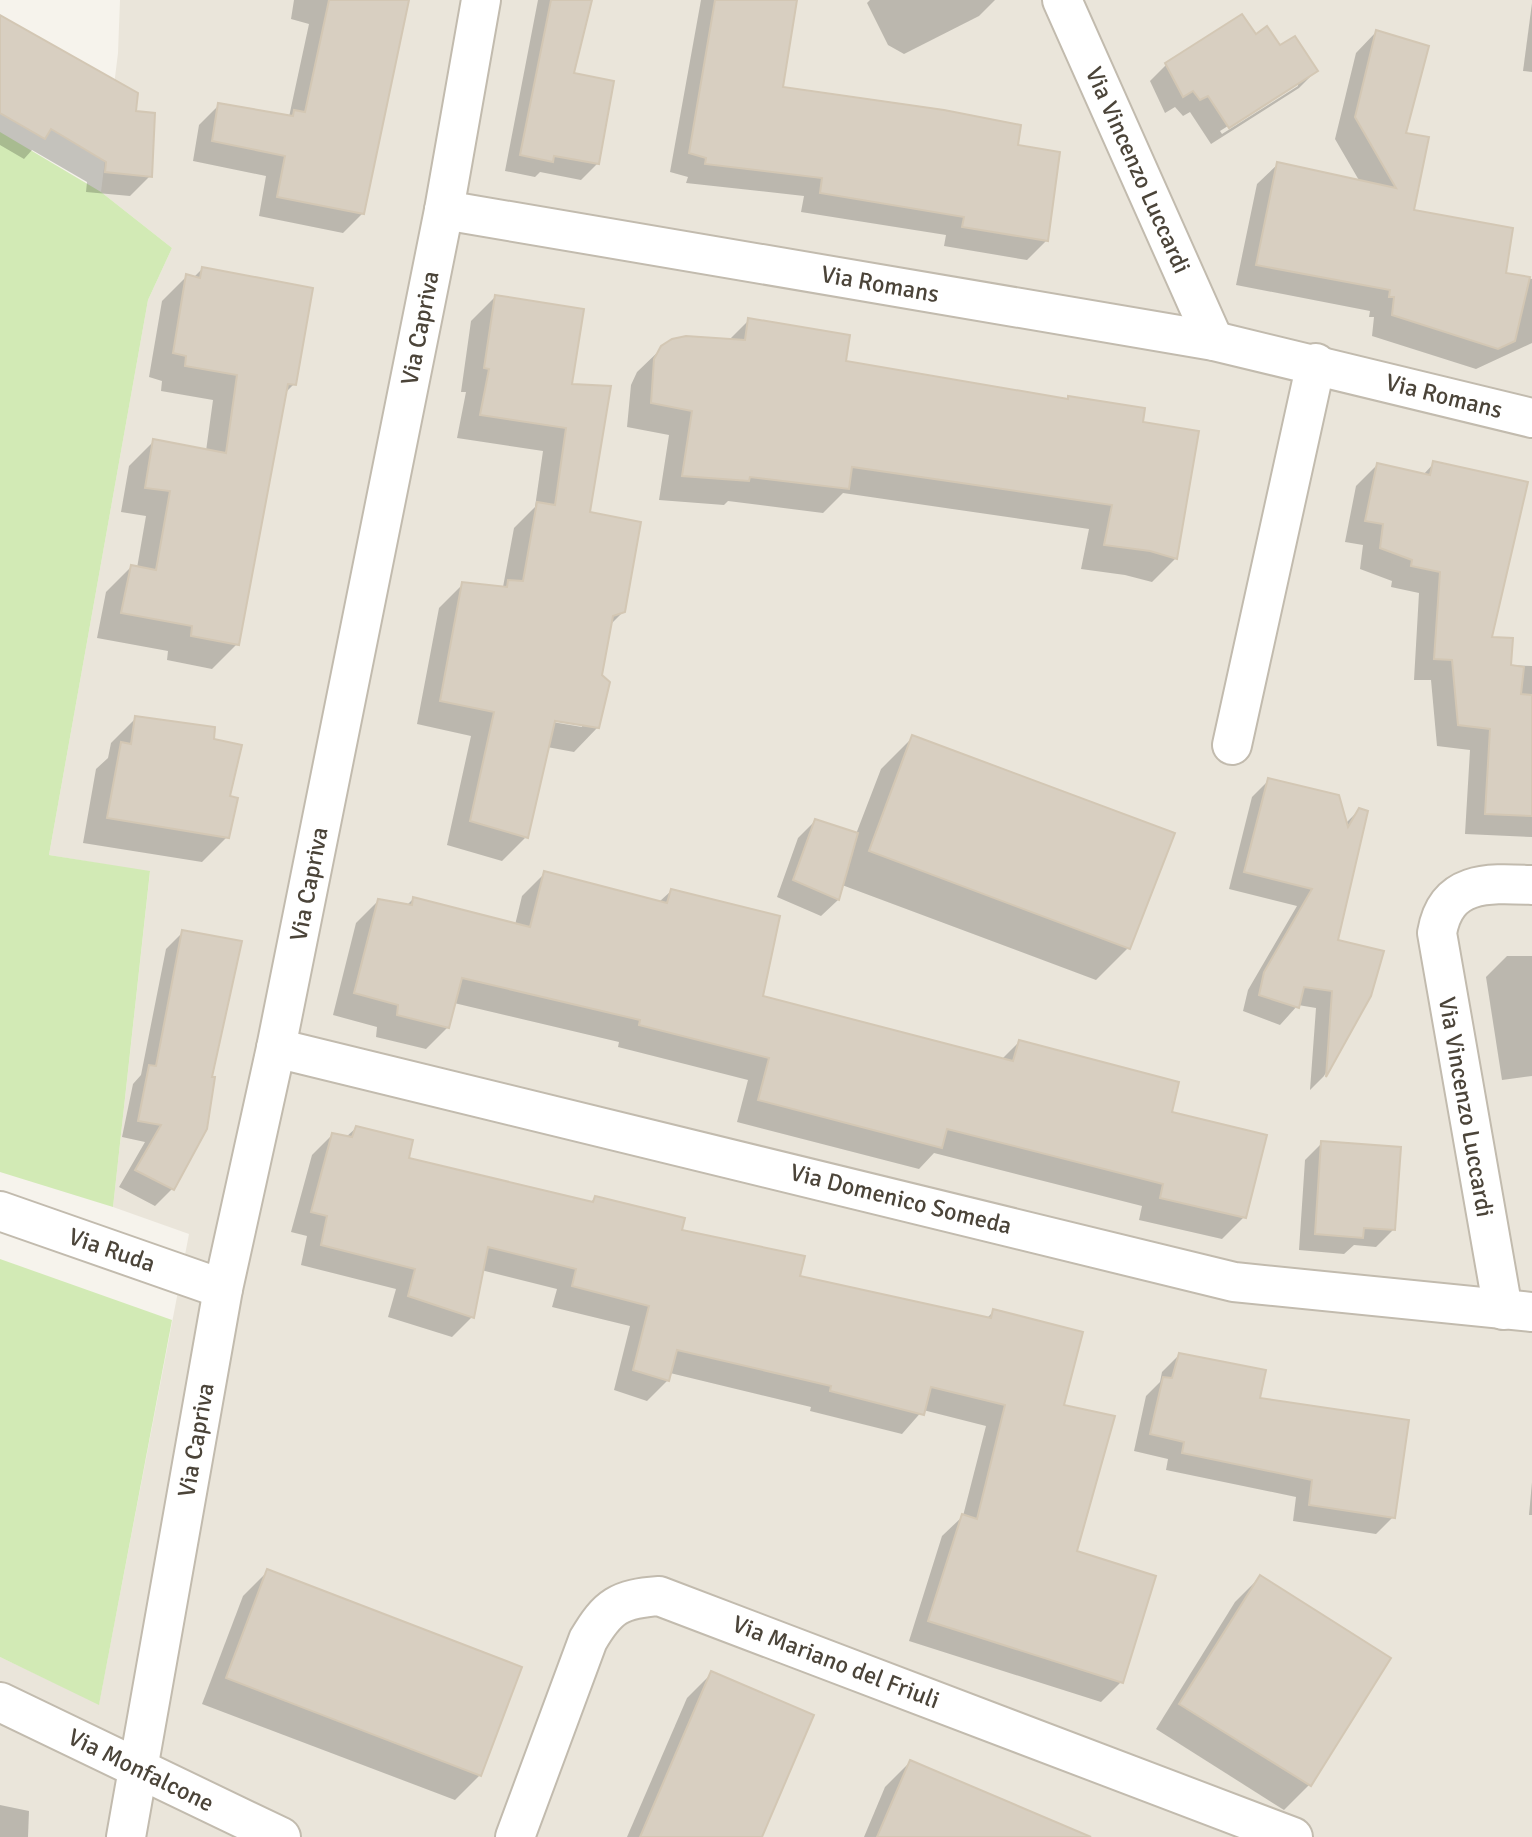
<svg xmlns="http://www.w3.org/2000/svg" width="1532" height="1837" font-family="Signika,sans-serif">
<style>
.residential{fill:#eae5da}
.green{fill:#d2eab5}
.shadow{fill:#0003;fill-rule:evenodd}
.building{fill:#d8cfc1;stroke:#d3c7b4;stroke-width:2}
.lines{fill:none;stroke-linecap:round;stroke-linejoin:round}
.minor-casing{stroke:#c2bbae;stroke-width:42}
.minor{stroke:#fff;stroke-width:38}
.labels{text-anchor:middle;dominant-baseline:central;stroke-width:7;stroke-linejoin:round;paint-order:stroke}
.street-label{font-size:24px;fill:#4b4439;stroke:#fff}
</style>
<rect width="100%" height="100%" fill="#f6f3ec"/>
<polygon class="residential" points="120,0 1532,0 1532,1837 0,1837 0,1657 99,1704 189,1234 113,1207 150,872 49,855 148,300 172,248 101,192 118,53"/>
<g class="green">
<polygon points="0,132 101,192 172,248 148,300 49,855 150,871 113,1207 0,1172"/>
<polygon points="0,1259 172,1320 99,1705 0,1657"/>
</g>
<g class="shadow">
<polygon points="294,0 407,0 363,213 343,233 259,216 266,176 193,161 199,125 219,105 289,117 309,24 291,19"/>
<polygon points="538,0 590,0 572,74 597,164 581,180 540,172 535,177 505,171"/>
<polygon points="701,0 795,0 781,89 1016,146 1046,241 1027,260 944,246 946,235 801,212 804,196 686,183 688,177 670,172"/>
<polygon points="870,0 995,0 979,16 904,54 888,45 867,3"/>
<polygon points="1532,3 1532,72 1523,71"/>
<polygon points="0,17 134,112 150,176 130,196 86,192 87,182 32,150 24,159 0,145"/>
<polygon points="1376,32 1404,134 1412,211 1504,274 1532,279 1532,343 1476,369 1372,336 1374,317 1369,317 1370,311 1236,285 1257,184 1278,164 1360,182 1335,139 1356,53"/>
<path d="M1255,36L1316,71L1299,88L1211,144L1190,112L1183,116L1175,107L1165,113L1150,81L1167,64ZM1298,82V86L1222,134L1220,131Z"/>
<polygon points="203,268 294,384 284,394 237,644 212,669 167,660 168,651 97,638 106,592 131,567 137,568 146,516 121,512 129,466 154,441 206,451 213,400 161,391 162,381 149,377 162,301 187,276 193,278"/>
<path d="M495,297L570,386L588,513L623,612L610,625L600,675L598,727L574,752L547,747L526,837L502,861L447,845L471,736L417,724L439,608L463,584L503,587L514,528L535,507L543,451L457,438L466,392H461L471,321ZM547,718L582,724V727L546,721Z"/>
<polygon points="749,320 844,363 1141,423 1176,558 1152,582 1125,575 1081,569 1089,529 843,493 823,513 728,501 724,505 659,500 669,435 627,427 631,385 637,372 662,348 728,341"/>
<polygon points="1434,463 1490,639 1509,665 1532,666 1532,837 1465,834 1470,750 1437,746 1431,680 1414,680 1419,593 1391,587 1392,581 1360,569 1363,545 1345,542 1356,486 1377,465 1423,475"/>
<polygon points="136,718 212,740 228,797 227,837 202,862 83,843 96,769 108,758 111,743"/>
<polygon points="913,737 1128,948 1096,980 842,885 838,900 821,916 777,897 798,838 815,821 856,834 881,769"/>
<polygon points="1269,780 1345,824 1359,810 1336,942 1370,995 1324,1076 1310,1090 1316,1008 1298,1005 1280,1025 1243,1011 1248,990 1297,906 1229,889 1252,797"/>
<polygon points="545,873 659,902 671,891 760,998 1001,1060 1019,1042 1170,1113 1244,1217 1222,1239 1139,1220 1142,1206 934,1153 919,1169 737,1122 748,1080 618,1047 619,1042 454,1003 448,1027 426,1049 376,1037 377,1027 333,1015 356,923 378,901 406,906 413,899 515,925 522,896"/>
<polygon points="183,932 172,1189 155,1206 119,1187 145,1142 122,1137 133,1084 141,1075 166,949"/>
<polygon points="1507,956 1532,956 1532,1076 1502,1080 1486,977"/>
<polygon points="356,1128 407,1159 590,1203 595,1198 798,1278 986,1319 994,1311 1062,1406 1075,1552 1121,1682 1101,1702 909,1641 942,1536 963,1516 986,1426 923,1410 902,1434 810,1411 811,1407 670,1373 668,1380 647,1401 614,1390 630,1326 552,1307 557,1289 481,1270 472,1317 452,1337 388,1317 396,1289 301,1265 307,1236 291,1232 312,1155 332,1135 346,1137"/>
<polygon points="1322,1143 1393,1230 1376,1247 1354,1245 1344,1254 1299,1250 1305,1160"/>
<polygon points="1179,1355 1258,1400 1393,1517 1376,1534 1293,1521 1296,1497 1166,1470 1168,1459 1134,1451 1146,1396 1160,1382 1162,1372"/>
<polygon points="1532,1482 1532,1515 1529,1515"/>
<polygon points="268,1571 480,1775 455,1800 202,1704 243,1596"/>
<polygon points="1260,1577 1389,1658 1309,1785 1284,1810 1156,1729 1235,1602"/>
<polygon points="712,1673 760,1837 627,1837 687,1698"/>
<polygon points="910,1762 1072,1837 864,1837 885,1787"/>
<polygon points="0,1805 29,1811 28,1837 0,1837"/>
</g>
<g class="building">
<polygon points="329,0 409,0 364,214 277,197 285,156 212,141 218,103 293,116 294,110 305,112"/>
<polygon points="551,0 592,0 574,73 614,81 599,164 554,156 553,162 520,155"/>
<polygon points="715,0 797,0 783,87 944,110 1021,125 1018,145 1060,152 1048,241 962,227 964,217 820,193 822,178 705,164 706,158 689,153"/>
<polygon points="1242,14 1256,34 1267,26 1280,45 1295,36 1318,71 1229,128 1208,96 1200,100 1193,91 1183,97 1165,63"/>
<polygon points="0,15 138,93 136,111 155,113 152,177 105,172 106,162 51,129 45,139 0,113"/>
<polygon points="1376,30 1429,46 1406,133 1429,137 1414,210 1513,228 1506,273 1530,277 1515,341 1498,349 1392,315 1394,297 1389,297 1390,290 1256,265 1277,162 1396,188 1355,117"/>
<polygon points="202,267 313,288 296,385 288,384 239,645 191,636 192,626 121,613 131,565 156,570 170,491 145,488 153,439 226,453 237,375 185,366 186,356 173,353 186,274 200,278"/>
<polygon points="495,295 584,309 572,384 611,386 590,512 641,522 625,612 613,616 602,675 610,682 599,728 555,721 528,838 470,821 494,712 440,701 462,582 507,587 508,580 523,581 537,502 555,505 566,428 480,415 489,369 484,368"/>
<polygon points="748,318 850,335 846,361 1068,399 1068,396 1145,408 1143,422 1199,431 1177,559 1150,551 1104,545 1112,505 852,467 849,489 750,477 749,481 682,476 692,411 651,403 654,359 661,346 672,339 686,336 745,340"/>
<polygon points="1433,461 1528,482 1492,637 1513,638 1511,665 1524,667 1521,694 1532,695 1532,816 1485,814 1490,729 1458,725 1452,660 1434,659 1440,572 1411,566 1412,560 1380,548 1383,524 1365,521 1377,463 1430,475"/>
<polygon points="135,716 215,727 214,739 242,745 230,796 238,798 229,838 107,818 121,742 131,744"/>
<polygon points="912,735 1175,833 1130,949 869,851"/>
<polygon points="1268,778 1339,795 1348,827 1359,808 1368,811 1338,940 1384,951 1371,996 1326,1077 1332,991 1304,987 1299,1008 1259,995 1264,972 1312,889 1244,872"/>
<polygon points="815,819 858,833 839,900 793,880"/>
<polygon points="544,871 667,903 671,889 780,916 763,996 1013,1061 1019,1040 1179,1082 1172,1112 1267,1135 1246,1218 1160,1198 1163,1184 947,1129 942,1148 758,1100 769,1058 639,1025 640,1020 462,978 449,1028 397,1015 398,1005 354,993 378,899 412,905 413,897 530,927"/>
<polygon points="182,930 242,941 212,1077 215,1077 207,1129 174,1190 135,1170 161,1125 138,1121 149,1065 156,1066"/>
<polygon points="356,1126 413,1140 409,1158 593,1202 595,1196 685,1218 682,1230 805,1256 800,1276 991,1318 993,1309 1083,1332 1064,1405 1115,1416 1077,1551 1156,1576 1123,1683 928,1621 962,1514 977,1519 1005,1405 931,1387 924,1415 830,1391 831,1386 677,1350 669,1381 633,1370 649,1306 572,1286 576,1269 488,1247 474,1318 408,1296 415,1269 321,1245 327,1216 311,1212 332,1133 352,1137"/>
<polygon points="1321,1141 1401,1147 1395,1230 1364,1228 1363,1238 1315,1234"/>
<polygon points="1179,1353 1266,1370 1260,1398 1409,1420 1395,1518 1309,1505 1312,1480 1182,1453 1184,1442 1150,1434 1163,1377 1172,1378"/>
<polygon points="267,1569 522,1667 481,1776 226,1678"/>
<polygon points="1260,1575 1391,1658 1311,1786 1179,1704"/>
<polygon points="711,1671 814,1715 762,1837 640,1837"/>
<polygon points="910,1760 1091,1837 877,1837"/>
</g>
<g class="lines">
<g class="minor-casing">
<g id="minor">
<polyline points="1062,0 1214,341"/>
<polyline points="444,210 1214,341 1532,418"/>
<polyline points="1232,745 1316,363"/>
<polyline points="276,1048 1234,1282 1532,1312"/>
<polyline points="0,1211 223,1289"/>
<path d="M1503,1310L1437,933C1446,880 1488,883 1532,885"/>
<polyline points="0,1702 281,1837"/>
<polyline points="126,1837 223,1289 276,1048 444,210 481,0"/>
<path d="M515,1837L588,1640C608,1606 619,1599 659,1596L1293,1837"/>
</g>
</g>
<use href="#minor" class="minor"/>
</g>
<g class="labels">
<g class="street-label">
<text transform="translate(1138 170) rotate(66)">Via Vincenzo Luccardi</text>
<text transform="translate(880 284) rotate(10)">Via Romans</text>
<text transform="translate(420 328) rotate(-79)">Via Capriva</text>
<text transform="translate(1444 396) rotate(14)">Via Romans</text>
<text transform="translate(309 884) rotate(-79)">Via Capriva</text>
<text transform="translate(1466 1107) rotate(80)">Via Vincenzo Luccardi</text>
<text transform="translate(901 1199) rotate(14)">Via Domenico Someda</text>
<text transform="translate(112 1250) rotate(19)">Via Ruda</text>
<text transform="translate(196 1440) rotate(-80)">Via Capriva</text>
<text transform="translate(836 1662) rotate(21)">Via Mariano del Friuli</text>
<text transform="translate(141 1770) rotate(26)">Via Monfalcone</text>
</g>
</g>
</svg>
